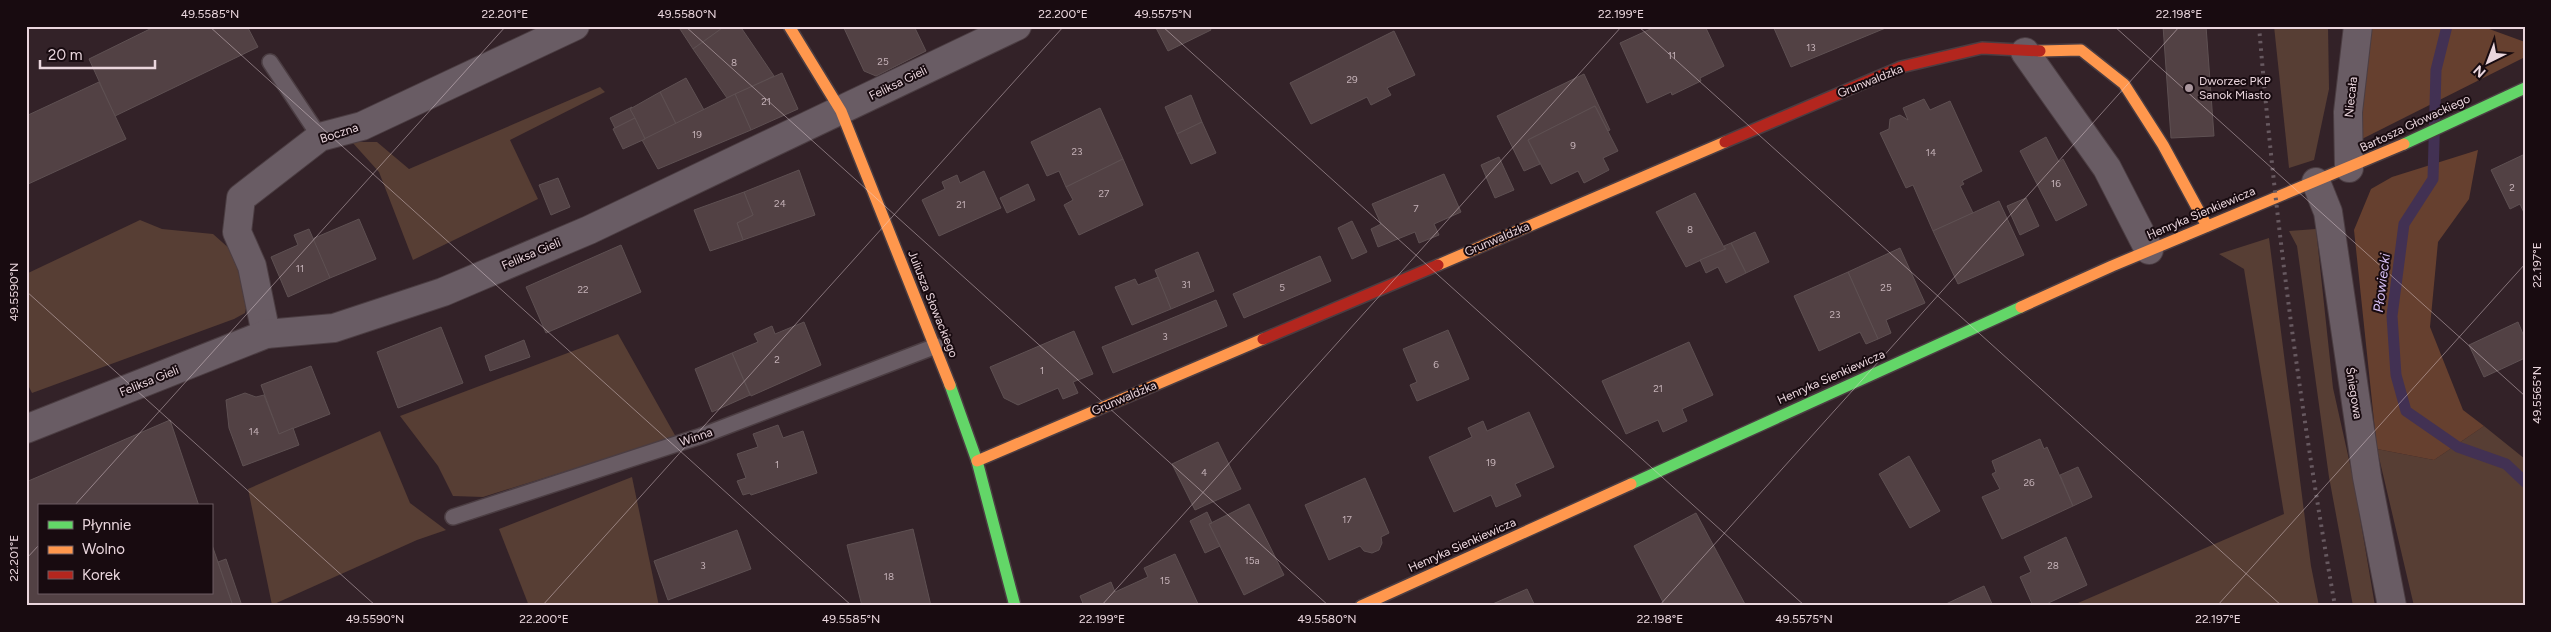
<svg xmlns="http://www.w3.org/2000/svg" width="2551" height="632" font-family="Figtree,sans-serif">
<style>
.green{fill:#573e34}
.forest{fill:#66402f}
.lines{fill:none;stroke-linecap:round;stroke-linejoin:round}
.stream{stroke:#423153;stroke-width:11}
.building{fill:#524144;stroke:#5e5052}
.lane-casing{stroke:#4b3d42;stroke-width:18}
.street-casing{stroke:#4b3d42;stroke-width:30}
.fast-casing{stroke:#4b3d42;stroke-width:14}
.slow-casing{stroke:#4b3d42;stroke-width:14}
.jam-casing{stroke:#4b3d42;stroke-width:14}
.lane{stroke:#695c64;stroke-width:15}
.street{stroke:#695c64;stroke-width:28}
.fast{stroke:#63d668;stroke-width:11}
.slow{stroke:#ff974d;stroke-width:11}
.jam{stroke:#b3261e;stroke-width:11}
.rail{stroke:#675960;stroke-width:4;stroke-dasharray:2.5 5;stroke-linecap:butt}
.ticks{fill:none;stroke:#ead6dd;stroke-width:1;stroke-opacity:0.45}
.poi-dot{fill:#aa979e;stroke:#180b10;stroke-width:2}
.labels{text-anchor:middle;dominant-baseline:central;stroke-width:4;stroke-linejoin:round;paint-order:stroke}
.number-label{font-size:10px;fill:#c4b1b7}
.street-label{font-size:12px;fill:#ead6dd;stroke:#180b10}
.poi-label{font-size:12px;fill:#ead6dd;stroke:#180b10;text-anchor:start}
.water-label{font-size:14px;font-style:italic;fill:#d8c1f6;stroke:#180b10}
.neatline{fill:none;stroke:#ead6dd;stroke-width:2}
.ticks-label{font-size:12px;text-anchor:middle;fill:#ead6dd}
</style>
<rect width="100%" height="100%" fill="#332228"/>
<g class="green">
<polygon points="2274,26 2328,26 2329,89 2314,160 2289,168"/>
<polygon points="600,87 605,92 510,140 538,199 413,260 379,172 352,142 377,142 409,169"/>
<polygon points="140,220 162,229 213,234 231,250 248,299 245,313 234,319 32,393 26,381 26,274"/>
<polygon points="2316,229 2333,388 2354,482 2375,606 2353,606 2329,477 2297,246 2289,231"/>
<polygon points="2269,238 2311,566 2319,606 2071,606 2284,514 2244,269 2219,254"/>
<polygon points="618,334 676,437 483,497 453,496 438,466 400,416"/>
<polygon points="2484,426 2525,459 2525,606 2414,606 2377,449 2434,460"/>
<polygon points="380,431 410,503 446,530 417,540 272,605 248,489"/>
<polygon points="632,477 659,606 529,606 499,529"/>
</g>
<g class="forest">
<polygon points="2372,26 2481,26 2525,42 2525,57 2358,141"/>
<polygon points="2478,150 2469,199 2438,242 2430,327 2463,410 2484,426 2434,460 2377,449 2354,230 2371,189 2392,177"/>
</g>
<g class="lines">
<polyline class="stream" points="2447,26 2436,70 2433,179 2404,224 2392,316 2396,375 2406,411 2458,447 2506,464 2525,482"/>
</g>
<g class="building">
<polygon points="156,26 247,26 258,47 115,116 89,59"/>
<polygon points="678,26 725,26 693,49"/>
<polygon points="725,26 740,26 774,76 727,98 693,49"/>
<polygon points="843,26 914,26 926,51 876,76 864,71"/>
<polygon points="1155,26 1209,26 1211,30 1168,51"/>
<polygon points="1657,26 1705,26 1724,66 1700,78 1701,81 1672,95 1671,92 1647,103 1620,43"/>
<polygon points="1773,26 1888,26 1888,27 1791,67"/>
<polygon points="2163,26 2206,26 2214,136 2171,138"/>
<polygon points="1394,31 1415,75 1387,88 1391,95 1371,105 1367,97 1311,124 1290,83"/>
<polygon points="782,73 798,109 751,130 735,94"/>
<polygon points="1584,74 1610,130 1608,131 1595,106 1528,140 1540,164 1524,171 1497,116"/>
<polygon points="686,78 704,110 676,124 660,92"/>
<polygon points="99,82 126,139 26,185 26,116"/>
<polygon points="660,92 676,124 645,139 630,109"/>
<polygon points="735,94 751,130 658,169 642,140"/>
<polygon points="1191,95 1202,122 1177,134 1165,107"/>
<polygon points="1924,99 1930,110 1950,101 1982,171 1962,181 1964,184 1960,186 1973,213 1933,231 1913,185 1906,188 1880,133 1889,129 1890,119 1900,115 1908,120 1903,108"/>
<polygon points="1595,106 1618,151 1603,158 1609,170 1584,183 1578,171 1551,184 1528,140"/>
<polygon points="632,107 630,109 635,118 615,128 610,118"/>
<polygon points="1100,108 1123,159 1066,187 1059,171 1047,176 1031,142"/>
<polygon points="635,118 645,139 623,149 613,129"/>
<polygon points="1202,122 1216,153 1191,164 1177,134"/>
<polygon points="2046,137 2059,162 2063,159 2087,205 2056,221 2020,151"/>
<polygon points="2525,154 2525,215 2520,204 2510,209 2491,170"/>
<polygon points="1499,157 1514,190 1495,198 1481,165"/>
<polygon points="1123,159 1143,205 1079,235 1064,205 1073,200 1066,187"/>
<polygon points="799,170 815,215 743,240 737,223 753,215 744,192"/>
<polygon points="984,171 1001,208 939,236 922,200 945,189 942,182 957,175 960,183"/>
<polygon points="1444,174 1461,212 1434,224 1439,235 1419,243 1415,232 1378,247 1371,229 1381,224 1372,204"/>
<polygon points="558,178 570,207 551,215 539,185"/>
<polygon points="1028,184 1035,200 1007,213 1000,198"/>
<polygon points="744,192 753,215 737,223 743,240 710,251 694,210"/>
<polygon points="1695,193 1725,249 1686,267 1656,212"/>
<polygon points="2026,198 2039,226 2020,235 2007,206"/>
<polygon points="1999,201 2024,255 1958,284 1933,231"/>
<polygon points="359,219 376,259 330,278 312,239"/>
<polygon points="1352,221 1367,252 1352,259 1338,228"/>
<polygon points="309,229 330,278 288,297 271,257 298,245 294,235"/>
<polygon points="1755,232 1769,262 1746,273 1731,243"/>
<polygon points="1731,243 1746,273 1726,283 1718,267 1706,273 1700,260 1726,249 1724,246"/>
<polygon points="621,245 641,292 546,333 526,287"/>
<polygon points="1900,248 1925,303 1886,320 1891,333 1878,339 1848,272"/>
<polygon points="1198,252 1214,291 1171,309 1155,270"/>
<polygon points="1320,256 1331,281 1244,318 1233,294"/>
<polygon points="1848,272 1878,339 1866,344 1860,332 1819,351 1794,296"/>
<polygon points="1158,277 1171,309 1132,325 1115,287 1135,279 1138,285"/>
<polygon points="1216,300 1227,326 1113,373 1102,347"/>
<polygon points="804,322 821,365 751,396 732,353 758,342 754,334 772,326 775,334"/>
<polygon points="2518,322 2525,339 2525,358 2484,377 2469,345"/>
<polygon points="441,327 463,383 398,408 377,352"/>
<polygon points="1448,330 1469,379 1417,401 1410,385 1417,382 1403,349"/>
<polygon points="1074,331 1093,374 1073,382 1078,393 1063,399 1058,388 1018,405 1004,398 990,367"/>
<polygon points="524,340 530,357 490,371 485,356"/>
<polygon points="1689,342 1713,395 1682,409 1687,421 1663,432 1658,420 1626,434 1602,381"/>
<polygon points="732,353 750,395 712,412 695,369"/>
<polygon points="311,366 330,414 279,434 261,385"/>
<polygon points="245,393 256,397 264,395 279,434 293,428 299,445 243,466 229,428 226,400"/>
<polygon points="1529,412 1554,467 1515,484 1521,496 1496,507 1491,495 1454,512 1429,457 1472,437 1468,428 1483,421 1487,431"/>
<polygon points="170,420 199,506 39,506 39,593 211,593 211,542 233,606 26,606 26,482"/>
<polygon points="778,425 783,438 803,431 817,473 751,495 750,493 743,495 737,481 746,478 737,454 758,447 753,434"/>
<polygon points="2040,439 2044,449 2047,447 2073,506 2002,539 1982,497 2000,489 1992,474 1996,472 1992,461"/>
<polygon points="1218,442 1241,489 1195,510 1172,464"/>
<polygon points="1909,456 1940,511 1910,528 1879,474"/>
<polygon points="2078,467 2092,497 2073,506 2060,475"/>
<polygon points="1365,478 1389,533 1381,537 1382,543 1379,550 1372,553 1364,551 1360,546 1329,560 1305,505"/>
<polygon points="1249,504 1284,575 1244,595 1209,524"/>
<polygon points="1207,512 1212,523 1209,524 1220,546 1205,553 1190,521"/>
<polygon points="1696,513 1746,606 1665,606 1634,546"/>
<polygon points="913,529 931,606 862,606 847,545"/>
<polygon points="737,530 751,569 668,600 654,561"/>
<polygon points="2066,537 2087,585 2042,606 2033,606 2020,577 2031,572 2024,557"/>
<polygon points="1175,554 1199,606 1084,606 1080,596 1111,582 1115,592 1148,577 1144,568"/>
<polygon points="226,559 242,606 233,606 218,562"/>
<polygon points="1984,586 1993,606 1946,606 1946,604"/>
<polygon points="1527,589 1535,606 1488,606"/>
</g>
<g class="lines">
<g class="lane-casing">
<g id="lane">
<polyline points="270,62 320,137"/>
<polyline points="453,517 701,436 936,346"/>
</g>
</g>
<g class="street-casing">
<g id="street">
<polyline points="2025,52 2107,168 2149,250"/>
<polyline points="2349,168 2348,112 2358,26"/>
<polyline points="2316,182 2328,212 2367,477 2392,606"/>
<polyline points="266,334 252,266 237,232 241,198 320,137 362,126 575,26"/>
<polyline points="26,429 266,334 334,328 443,292 589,230 1017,26"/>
</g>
</g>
<g class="fast-casing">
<g id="fast">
<polyline points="2404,144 2525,88"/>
<polyline points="950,385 977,461 1015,606"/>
<polyline points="1631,484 2021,307"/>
</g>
</g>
<g class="slow-casing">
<g id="slow">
<polyline points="789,26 841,111 950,385"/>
<polyline points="2040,51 2081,50 2124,84 2163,145 2207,226"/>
<polyline points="1438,265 1725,142"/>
<polyline points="2021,307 2112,266 2404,144"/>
<polyline points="977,461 1263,339"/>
<polyline points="1361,606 1631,484"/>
</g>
</g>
<g class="jam-casing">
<g id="jam">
<polyline points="1725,142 1901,67 1982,48 2040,51"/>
<polyline points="1263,339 1438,265"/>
</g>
</g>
<use href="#lane" class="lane"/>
<use href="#street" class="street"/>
<use href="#fast" class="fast"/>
<use href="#slow" class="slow"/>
<use href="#jam" class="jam"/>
<path class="rail" d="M2259,26C2275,220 2301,414 2335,606"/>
</g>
<path class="ticks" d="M209,26L852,606M685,26L1329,606M1162,26L1805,606M1638,26L2282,606M2114,26L2525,396M26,291L376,606M74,506L506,26M26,559L39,545M542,606L1064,26M1101,606L1622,26M1659,606L2180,26M2217,606L2525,264"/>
<circle class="poi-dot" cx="2189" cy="88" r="5"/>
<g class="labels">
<g class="number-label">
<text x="1811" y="47">13</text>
<text x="1672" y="55">11</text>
<text x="883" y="61">25</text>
<text x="734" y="62">8</text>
<text x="1352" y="79">29</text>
<text x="766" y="101">21</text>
<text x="697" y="134">19</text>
<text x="1573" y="145">9</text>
<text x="1077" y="151">23</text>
<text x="1931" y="152">14</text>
<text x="2056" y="183">16</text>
<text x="2512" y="187">2</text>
<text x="1104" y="193">27</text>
<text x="780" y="203">24</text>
<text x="961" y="204">21</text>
<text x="1416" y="208">7</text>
<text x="1690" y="229">8</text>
<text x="300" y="268">11</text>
<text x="1186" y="284">31</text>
<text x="1282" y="287">5</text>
<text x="1886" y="287">25</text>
<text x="583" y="289">22</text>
<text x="1835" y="314">23</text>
<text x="1165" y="336">3</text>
<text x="777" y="359">2</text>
<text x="1436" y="364">6</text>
<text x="1042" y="370">1</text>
<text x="1658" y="388">21</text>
<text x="254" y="431">14</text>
<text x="1491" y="462">19</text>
<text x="777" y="464">1</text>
<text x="1204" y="472">4</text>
<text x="2029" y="482">26</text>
<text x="1347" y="519">17</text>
<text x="1252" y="560">15a</text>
<text x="703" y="565">3</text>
<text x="2053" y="565">28</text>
<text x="889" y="576">18</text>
<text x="1165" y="580">15</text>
</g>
<g class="street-label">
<text transform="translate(1870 81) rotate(-22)">Grunwaldzka</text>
<text transform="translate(898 83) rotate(-26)">Feliksa Gieli</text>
<text transform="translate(2351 97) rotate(-84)">Niecała</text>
<text transform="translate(2415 123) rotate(-25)">Bartosza Głowackiego</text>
<text transform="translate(339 133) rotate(-18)">Boczna</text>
<text transform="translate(2201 213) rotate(-23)">Henryka Sienkiewicza</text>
<text transform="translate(1497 239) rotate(-23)">Grunwaldzka</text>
<text transform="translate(531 254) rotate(-23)">Feliksa Gieli</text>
<text transform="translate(933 304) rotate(68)">Juliusza Słowackiego</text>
<text transform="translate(1831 377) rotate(-24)">Henryka Sienkiewicza</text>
<text transform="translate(149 381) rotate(-22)">Feliksa Gieli</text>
<text transform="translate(2354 393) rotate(81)">Śniegowa</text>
<text transform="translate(1124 398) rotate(-23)">Grunwaldzka</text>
<text transform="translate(696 437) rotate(-19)">Winna</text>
<text transform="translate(1462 545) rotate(-24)">Henryka Sienkiewicza</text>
</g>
<g class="poi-label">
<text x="2199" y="81">Dworzec PKP<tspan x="2199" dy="14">Sanok Miasto</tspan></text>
</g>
<g class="water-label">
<text transform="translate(2382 283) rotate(-83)">Płowiecki</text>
</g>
</g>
<rect width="2551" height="632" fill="none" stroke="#180b10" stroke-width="55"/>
<rect x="38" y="504" width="175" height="90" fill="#180b10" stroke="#6c5c62"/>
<rect x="48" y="521" width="25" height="8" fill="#63d668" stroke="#6c5c62"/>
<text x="82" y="530" font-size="15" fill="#ead6dd">Płynnie</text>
<rect x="48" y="546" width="25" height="8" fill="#ff974d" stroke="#6c5c62"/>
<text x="82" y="554" font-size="15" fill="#ead6dd">Wolno</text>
<rect x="48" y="571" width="25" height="8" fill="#b3261e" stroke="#6c5c62"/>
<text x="82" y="580" font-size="15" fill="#ead6dd">Korek</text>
<g transform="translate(2488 62) rotate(222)" stroke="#180b10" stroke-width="4" paint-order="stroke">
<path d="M0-4L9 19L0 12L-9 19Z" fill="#ead6dd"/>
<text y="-8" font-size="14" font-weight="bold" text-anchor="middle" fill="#ead6dd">N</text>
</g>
<path d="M40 60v8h115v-8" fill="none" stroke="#ead6dd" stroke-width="2.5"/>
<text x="48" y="60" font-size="15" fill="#ead6dd" stroke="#180b10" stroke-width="4" paint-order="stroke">20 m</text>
<rect x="28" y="28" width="2496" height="576" class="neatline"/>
<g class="ticks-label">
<text x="210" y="18">49.5585°N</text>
<text x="505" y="18">22.201°E</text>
<text x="687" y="18">49.5580°N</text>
<text x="1063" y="18">22.200°E</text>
<text x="1163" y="18">49.5575°N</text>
<text x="1621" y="18">22.199°E</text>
<text x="2179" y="18">22.198°E</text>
<text transform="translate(2537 265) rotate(-90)" y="4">22.197°E</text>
<text transform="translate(14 292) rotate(-90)" y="4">49.5590°N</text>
<text transform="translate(2537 395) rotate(-90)" y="4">49.5565°N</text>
<text transform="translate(14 558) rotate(-90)" y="4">22.201°E</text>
<text x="375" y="623">49.5590°N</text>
<text x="544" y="623">22.200°E</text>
<text x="851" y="623">49.5585°N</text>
<text x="1102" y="623">22.199°E</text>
<text x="1327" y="623">49.5580°N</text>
<text x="1660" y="623">22.198°E</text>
<text x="1804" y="623">49.5575°N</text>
<text x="2218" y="623">22.197°E</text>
</g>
</svg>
